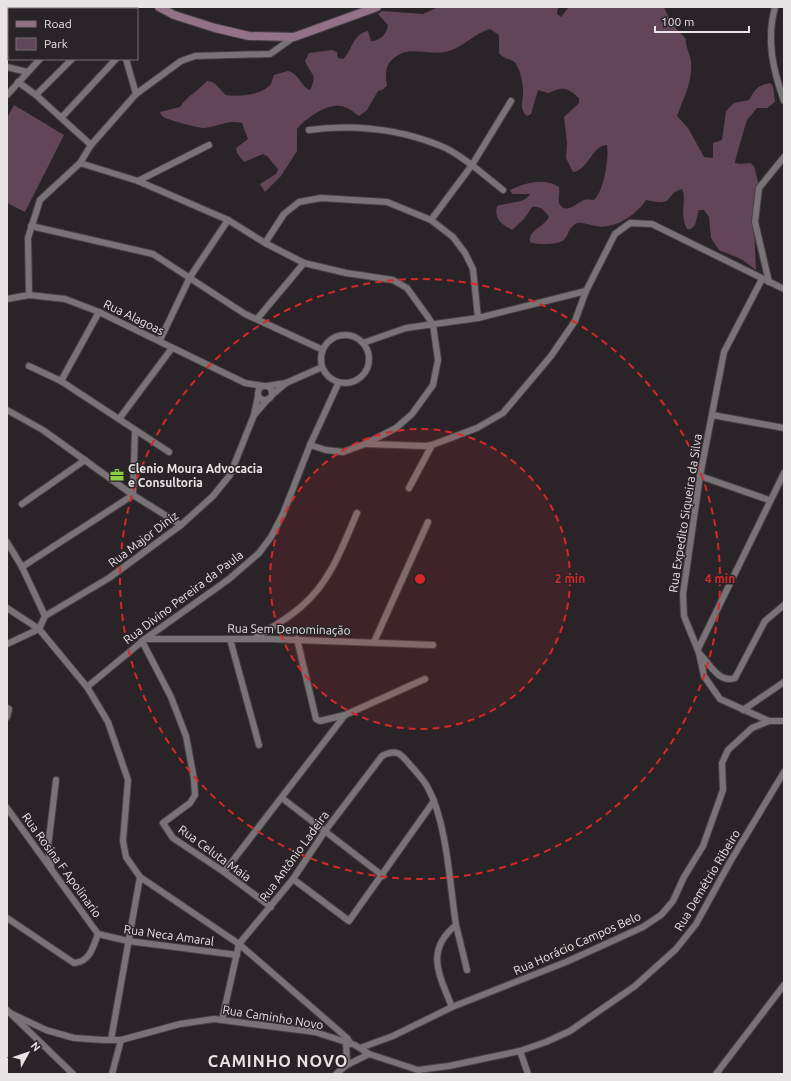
<svg xmlns="http://www.w3.org/2000/svg" width="791" height="1081" font-family="Ubuntu,sans-serif">
<style>
.green{fill:#624557}
.lines{fill:none;stroke-linecap:round;stroke-linejoin:round}
.street-casing{stroke:#464144;stroke-width:8}
.secondary-casing{stroke:#464144;stroke-width:10}
.street{stroke:#797276;stroke-width:6}
.secondary{stroke:#937187;stroke-width:8}
.ring{fill:none;stroke:#d62828;stroke-width:2;stroke-dasharray:7 5}
.labels{text-anchor:middle;dominant-baseline:central;stroke-width:3;stroke-linejoin:round;paint-order:stroke}
.street-label{font-size:12px;fill:#e8e4e6;stroke:#2a2428}
.poi-label{font-size:12px;font-weight:bold;fill:#e8e4e6;stroke:#2a2428;text-anchor:start}
.district-label{font-size:16px;font-weight:bold;letter-spacing:1px;fill:#e8e4e6;stroke:#2a2428}
.centre{fill:#d62828;stroke:#2a2428;stroke-width:2}
.ring-label{font-size:12px;text-anchor:middle;font-weight:bold;fill:#d62828;stroke:#2a2428;stroke-width:3;stroke-linejoin:round;paint-order:stroke}
</style>
<rect width="100%" height="100%" fill="#2a2428"/>
<g class="green">
<path d="M438,7H558L557,14L561,17L569,7H664L671,23L686,39C685,47 690,53 691,61C693,81 684,97 677,116L688,128L704,157L713,158V143L722,140L726,111L734,103L749,100C755,89 758,85 770,83L773,86L775,102L767,108H757C754,112 750,116 747,120C746,123 735,160 735,163L740,164L750,163L754,166L759,185L754,226L756,270L741,259L719,250L711,238L709,217L704,210H699L695,225L691,229H687C679,214 687,199 682,189C662,195 678,207 646,200C636,215 615,230 595,226C589,225 583,222 577,223C569,227 569,234 564,240C559,245 535,245 530,242C528,230 544,227 549,217C544,210 541,206 532,207L524,219L512,230C502,224 494,220 497,206C507,202 525,204 530,194H512L510,190C525,183 543,177 559,187C560,192 558,199 559,203C565,216 578,202 584,200C587,199 591,200 594,200C604,191 609,158 607,145C591,146 589,170 573,172L566,158L567,143L564,117L579,103V98C566,86 563,87 548,93L538,90L531,114L527,116C518,109 524,99 523,89C523,82 519,64 513,61C507,58 503,58 499,53V35L490,29C475,33 463,47 449,51C430,57 410,44 394,58C385,65 385,75 387,86L382,90L378,91L367,110L359,116C353,112 349,107 340,106C328,103 304,119 297,129V151L281,176L265,192L260,184L276,174L278,169L267,156L263,154L244,162L237,153L236,148L248,139L242,123C228,119 217,127 204,128C199,128 166,120 162,116L160,112L180,107C187,96 198,91 207,81C217,81 219,90 226,95C238,97 260,95 269,86C272,84 272,79 274,75L288,71C300,74 300,86 310,90C318,73 311,76 305,61L309,53L332,50L337,52L338,58L343,59C353,50 352,34 368,31L371,41C380,41 387,34 388,25L378,14L382,11L423,14Z"/>
<polygon points="14,105 64,135 25,212 7,203 7,118"/>
</g>
<g class="lines">
<g class="street-casing">
<g id="street">
<polyline points="42,7 44,9"/>
<polyline points="109,7 114,9"/>
<path d="M775,7C766,40 773,70 784,101"/>
<polyline points="90,9 92,7"/>
<polyline points="7,27 9,28"/>
<polyline points="126,59 136,94"/>
<polyline points="7,67 27,72"/>
<polyline points="18,82 36,95 91,145"/>
<polyline points="7,95 40,59"/>
<polyline points="36,95 72,59"/>
<polyline points="62,117 116,59"/>
<path d="M309,130C354,124 399,129 441,146C452,150 463,159 472,165L431,220"/>
<polyline points="80,163 138,181 228,220 265,243 304,263 346,273 393,280 407,288 428,317 433,325 438,360 433,385 412,414 396,428 365,444 343,452 326,450 310,445"/>
<polyline points="138,181 209,145"/>
<polyline points="503,190 472,165 511,101"/>
<polyline points="31,226 153,254 245,314 321,349"/>
<polyline points="265,243 284,214 299,202 321,198 387,202 431,220 453,237 465,253 473,269 478,318"/>
<polyline points="762,279 724,352 700,476 683,594 684,616 699,653 704,676 720,699 769,721"/>
<polyline points="769,282 755,222 759,188 784,157"/>
<polyline points="29,295 28,238 40,200 80,163 91,145 136,94 181,61 195,56 270,54 294,37"/>
<polyline points="7,299 29,295 65,299 99,312 245,383 264,386"/>
<polyline points="257,319 304,263"/>
<circle cx="345" cy="359" r="24"/>
<polyline points="160,340 190,277 228,220"/>
<polyline points="363,343 406,328 478,318 586,291"/>
<polyline points="29,366 61,381 169,452"/>
<polyline points="61,381 99,312"/>
<circle cx="265" cy="393" r="7"/>
<polyline points="267,386 286,383 320,368"/>
<polyline points="272,395 286,383"/>
<polyline points="7,410 43,430 133,495 181,525"/>
<polyline points="255,414 268,399"/>
<polyline points="712,415 784,428"/>
<polyline points="119,419 172,348"/>
<polyline points="367,444 425,446 432,445 477,428 503,413 551,356 575,321 586,291 615,234 630,223 652,224 784,289"/>
<polyline points="700,476 769,500"/>
<polyline points="409,488 432,445"/>
<polyline points="22,504 85,460"/>
<polyline points="7,542 22,567 45,616"/>
<polyline points="22,567 133,495 135,431"/>
<polyline points="7,608 39,629 87,687 108,722 128,780 123,841 126,857 140,877 239,944 347,1038 351,1044"/>
<path d="M255,638C271,628 289,618 303,605C331,581 343,545 357,513"/>
<polyline points="145,639 271,639 433,645"/>
<polyline points="230,639 259,745"/>
<polyline points="297,639 316,719 320,721 345,715"/>
<polyline points="142,641 171,697 186,736 194,779 195,795 190,803 163,823 173,838 224,872 271,907"/>
<polyline points="374,642 428,522"/>
<polyline points="7,644 39,629 45,616 109,578 181,525 213,496 230,475 254,415 258,396"/>
<polyline points="698,649 784,473"/>
<path d="M699,653C710,664 719,684 735,678L765,621L784,605"/>
<polyline points="87,687 145,639 229,579 259,553 271,537 283,514 310,445 338,384"/>
<polyline points="7,708 9,709 7,717"/>
<polyline points="743,710 784,682"/>
<polyline points="282,798 383,876"/>
<polyline points="7,808 98,934"/>
<polyline points="51,866 48,847 56,780"/>
<polyline points="224,872 345,715 425,679"/>
<polyline points="293,879 349,921 434,801"/>
<path d="M7,918L74,963C90,962 93,947 98,934"/>
<polyline points="456,925 467,970"/>
<polyline points="98,934 128,941 237,955"/>
<polyline points="7,1010 73,1074"/>
<polyline points="10,1013 46,1030 74,1038 103,1040 121,1040 180,1024 214,1019 315,1032 355,1045 369,1054 418,1070 449,1066 520,1051 546,1042 570,1031 635,986 676,949 696,924 730,862 784,772"/>
<path d="M222,1020L239,944L293,879L325,831L382,756C397,748 401,754 411,766C418,774 425,781 429,790C447,824 450,887 456,925C424,951 440,976 452,1007"/>
<polyline points="111,1040 140,877"/>
<polyline points="346,1042 347,1065"/>
<polyline points="360,1048 393,1036 452,1007 566,962 643,927 661,915 673,901 684,877 703,846 723,790 722,763 728,750 752,728 769,721 784,721"/>
<polyline points="520,1051 528,1074"/>
<polyline points="112,1074 121,1040"/>
<polyline points="336,1074 347,1065 369,1054"/>
<polyline points="716,1074 784,985"/>
</g>
</g>
<g class="secondary-casing">
<polyline id="secondary" points="159,7 174,15 215,28 249,36 294,37 377,7"/>
</g>
<use href="#street" class="street"/>
<use href="#secondary" class="secondary"/>
</g>
<circle cx="420" cy="579" r="150" fill="#d62828" fill-opacity=".12"/>
<g class="ring">
<circle cx="420" cy="579" r="150"/>
<circle cx="420" cy="579" r="300"/>
</g>
<defs>
<g id="office-bare" transform="scale(1.08)"><path d="M-6-3h4V-5.5h4V-3h4V5H-6ZM-1-4.5V-3h2v-1.5ZM-6 0V1H6V0Z" fill="#8bce46" stroke="#2a2428" stroke-width="2.5" paint-order="stroke"/></g>
</defs>
<g fill-rule="evenodd">
<use href="#office-bare" x="117" y="475"/>
</g>
<g class="labels">
<g class="street-label">
<text transform="translate(134 317) rotate(26)">Rua Alagoas</text>
<text transform="translate(685 513) rotate(-81)">Rua Expedito Siqueira da Silva</text>
<text transform="translate(143 539) rotate(-37)">Rua Major Diniz</text>
<text transform="translate(183 597) rotate(-37)">Rua Divino Pereira da Paula</text>
<text transform="translate(289 629) rotate(1)">Rua Sem Denominação</text>
<text transform="translate(215 853) rotate(36)">Rua Celuta Maia</text>
<text transform="translate(294 856) rotate(-54)">Rua Antônio Ladeira</text>
<text transform="translate(62 865) rotate(54)">Rua Rosina F Apolinario</text>
<text transform="translate(707 880) rotate(-59)">Rua Demétrio Ribeiro</text>
<text transform="translate(169 935) rotate(8)">Rua Neca Amaral</text>
<text transform="translate(577 943) rotate(-24)">Rua Horácio Campos Belo</text>
<text transform="translate(273 1017) rotate(9)">Rua Caminho Novo</text>
</g>
<g class="poi-label">
<text x="128" y="468">Clenio Moura Advocacia<tspan x="128" dy="14">e Consultoria</tspan></text>
</g>
<g class="district-label">
<text x="278" y="1061">CAMINHO NOVO</text>
</g>
</g>
<circle cx="420" cy="579" r="6" class="centre"/>
<g class="ring-label">
<text x="570" y="583">2 min</text>
<text x="720" y="583">4 min</text>
</g>
<rect width="791" height="1081" fill="none" stroke="#e8e4e6" stroke-width="16"/>
<rect x="8" y="8" width="130" height="52" fill="#2a2428" stroke="#767174"/>
<rect x="16" y="21" width="20" height="6" fill="#937187" stroke="#767174"/>
<text x="44" y="28" font-size="12" fill="#e8e4e6">Road</text>
<rect x="16" y="38" width="20" height="12" fill="#624557" stroke="#767174"/>
<text x="44" y="48" font-size="12" fill="#e8e4e6">Park</text>
<g transform="translate(28 1053) rotate(50)" stroke="#2a2428" stroke-width="3" paint-order="stroke">
<path d="M0-3L7 15L0 10L-7 15Z" fill="#e8e4e6"/>
<text y="-6" font-size="11" font-weight="bold" text-anchor="middle" fill="#e8e4e6">N</text>
</g>
<path d="M655 26v6h94v-6" fill="none" stroke="#e8e4e6" stroke-width="2"/>
<text x="661" y="26" font-size="12" fill="#e8e4e6" stroke="#2a2428" stroke-width="3" paint-order="stroke">100 m</text>
</svg>
